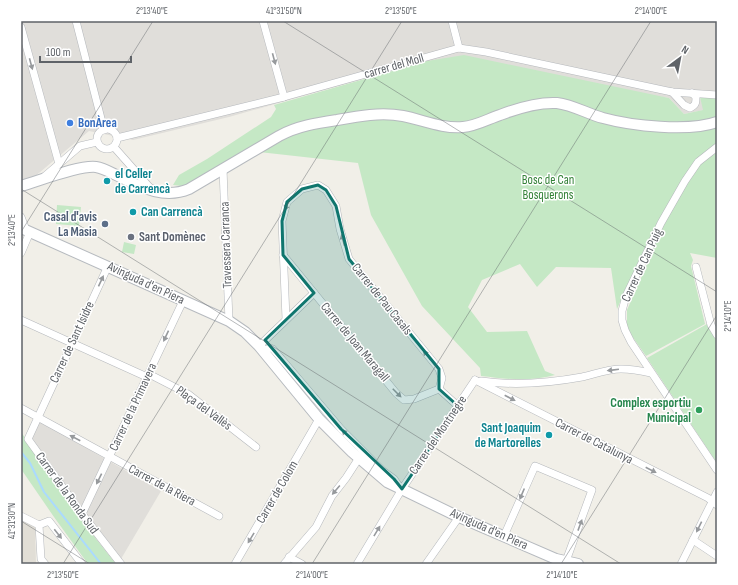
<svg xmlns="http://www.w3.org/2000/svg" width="738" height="585" font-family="'Sofia Sans Condensed',sans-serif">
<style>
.industrial{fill:#e0deda}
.education{fill:#e1ded6}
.green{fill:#c5e8c5}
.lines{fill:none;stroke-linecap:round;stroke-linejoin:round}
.stream{stroke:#aadaff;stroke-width:2}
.street-casing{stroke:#b5b8bc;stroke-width:8}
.secondary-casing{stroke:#b6babf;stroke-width:12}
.street{stroke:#fff;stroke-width:7}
.secondary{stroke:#fff;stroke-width:10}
.oneway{fill:#979a9d}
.marked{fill:#0f766e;fill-opacity:0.2;stroke:#0f766e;stroke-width:3;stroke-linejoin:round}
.ticks{fill:none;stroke:#5f6368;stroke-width:1;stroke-opacity:0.45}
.shop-dot{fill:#3f7fe0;stroke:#fff;stroke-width:1.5}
.culture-dot{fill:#0f9aa8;stroke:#fff;stroke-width:1.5}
.service-dot{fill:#5c6f8a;stroke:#fff;stroke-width:1.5}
.worship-dot{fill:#6b7280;stroke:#fff;stroke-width:1.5}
.leisure-dot{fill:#2e9e5b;stroke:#fff;stroke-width:1.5}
.labels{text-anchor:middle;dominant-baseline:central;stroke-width:3;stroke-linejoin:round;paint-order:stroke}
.street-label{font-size:13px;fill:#5f6368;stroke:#fff}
.shop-label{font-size:13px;font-weight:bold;fill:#366cbe;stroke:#fff;text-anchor:start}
.culture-label{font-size:13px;font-weight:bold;fill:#0d838f;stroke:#fff;text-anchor:start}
.park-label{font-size:13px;fill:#348238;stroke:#fff}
.service-label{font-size:13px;font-weight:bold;fill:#4e5e75;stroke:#fff;text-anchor:end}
.worship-label{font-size:13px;font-weight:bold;fill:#5b616d;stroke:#fff;text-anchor:start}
.leisure-label{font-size:13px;font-weight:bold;fill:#27864d;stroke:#fff;text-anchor:end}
.neatline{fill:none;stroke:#5f6368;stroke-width:1.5}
.ticks-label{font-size:10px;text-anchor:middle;fill:#5f6368}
</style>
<rect width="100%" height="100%" fill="#f1efe8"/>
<g class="industrial">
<polygon points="21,21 717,21 717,98 700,97 704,110 684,114 669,98 427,61 229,117 133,140 89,131 33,178 21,181"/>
<polygon points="34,418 161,491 118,564 116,564 85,525 26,441"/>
</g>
<polygon class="education" points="21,520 35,527 36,564 21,564"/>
<g class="green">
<path d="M464,55L669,98L684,114L703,110L700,97L717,98V258L690,253L693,260L691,266L705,324L646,356L627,329V310L648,262L636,267L617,309L611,268L556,267L537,287L520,264L482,280L468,307L487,332L527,331L545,371L555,375C529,382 507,379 481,376L480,368L422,306L371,215L358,163L259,152L299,130L374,118L399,120L451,131L518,113L540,109L554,108L685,131H699L714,127L704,122L664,123L610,117L571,102L456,124L405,114L307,122L198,179L182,186L173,185L179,175L207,159L271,117L276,109L274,105L427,61Z"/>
<polygon points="57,205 81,207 79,226 56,224"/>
<polygon points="124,242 136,245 134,254 122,252"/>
<polygon points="707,324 717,342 717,463 647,358"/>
<polygon points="21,432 85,525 116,564 88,564 54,517 21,469"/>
</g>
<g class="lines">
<polyline class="stream" points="21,452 30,463 44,492 101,564"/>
<g class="street-casing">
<g id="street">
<polyline points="76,21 104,130"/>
<polyline points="263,21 284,97"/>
<polyline points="452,21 459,48"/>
<polyline points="21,27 59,164"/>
<path d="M672,92L684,105L690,108C696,105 696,103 696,97L692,93"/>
<circle cx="107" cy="139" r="10"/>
<polyline points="117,138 284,97 459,48 486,52 672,92 717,95"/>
<polyline points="114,147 152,190"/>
<polyline points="717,147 698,162 685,181 661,223 626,296 622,311 622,320 625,330 631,342 717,470"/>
<polyline points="223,169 229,321"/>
<polyline points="45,176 80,146 97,142"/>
<polyline points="21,217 26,230"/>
<polyline points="21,253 30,232"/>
<polyline points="283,255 396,393 404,400 414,399 439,389"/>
<polyline points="108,266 28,439 82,514 121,564"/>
<polyline points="696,267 711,325 717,335"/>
<polyline points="286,319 282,221 287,202 302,189 318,185 326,190 336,206 340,229 349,259 439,369 442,378 439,389"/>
<polyline points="21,320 147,377"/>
<polyline points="259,346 314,293"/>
<polyline points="263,350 270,348 273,349 341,429 383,471 394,479 400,488"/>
<polyline points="149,374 188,394 256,447"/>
<polyline points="475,380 708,498 717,505"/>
<path d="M481,381C515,386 549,383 582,377C595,374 608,369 621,369C631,369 642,371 651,373"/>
<polyline points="439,389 458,406"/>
<polyline points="21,408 219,516"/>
<polyline points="82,514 183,301"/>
<polyline points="21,516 39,525"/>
<polyline points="504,536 535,466 592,490 566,561"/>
<polyline points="693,540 717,556"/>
<polyline points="289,557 302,564"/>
<polyline points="45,564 41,559 39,525 49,521 82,564"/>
<polyline points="235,564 319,419"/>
<polyline points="284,564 316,527 332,496 346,478 359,458"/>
<polyline points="357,564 402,489 475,380"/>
<polyline points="426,564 459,517"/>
<polyline points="681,564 717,492"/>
</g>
</g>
<g class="secondary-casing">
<g id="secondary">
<path d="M21,186C39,181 79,165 96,167C103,168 110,172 116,175C139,186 163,200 189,189L279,136C297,126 317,123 337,120C359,116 381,112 403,116C423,120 443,129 463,127C476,126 488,119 500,115C518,108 538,102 557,103C573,105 588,114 603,118C632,126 689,132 717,122"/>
<polyline points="21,228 229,321 245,332 259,346 319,419 352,452 387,482 459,517 556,559 578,564"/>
</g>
</g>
<use href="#street" class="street"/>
<use href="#secondary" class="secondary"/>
</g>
<defs><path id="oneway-solid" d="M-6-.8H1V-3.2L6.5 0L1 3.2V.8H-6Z"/></defs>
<g class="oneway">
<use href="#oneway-solid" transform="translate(274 59) rotate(75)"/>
<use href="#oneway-solid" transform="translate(31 64) rotate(75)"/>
<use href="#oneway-solid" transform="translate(287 205) rotate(115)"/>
<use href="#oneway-solid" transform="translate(343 240) rotate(-105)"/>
<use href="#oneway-solid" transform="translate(101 281) rotate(-65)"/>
<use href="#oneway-solid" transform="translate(166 336) rotate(115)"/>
<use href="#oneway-solid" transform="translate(427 355) rotate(-129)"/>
<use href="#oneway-solid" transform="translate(613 370) rotate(173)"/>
<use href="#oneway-solid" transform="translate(397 393) rotate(45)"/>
<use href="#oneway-solid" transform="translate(510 398) rotate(27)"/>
<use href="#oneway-solid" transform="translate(346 434) rotate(-134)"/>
<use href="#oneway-solid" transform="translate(75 438) rotate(-152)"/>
<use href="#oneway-solid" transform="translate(651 470) rotate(27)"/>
<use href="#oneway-solid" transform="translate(99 479) rotate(116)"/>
<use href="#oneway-solid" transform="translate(336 490) rotate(130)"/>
<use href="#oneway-solid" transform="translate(522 494) rotate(113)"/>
<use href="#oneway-solid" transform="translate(580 525) rotate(-70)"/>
<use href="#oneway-solid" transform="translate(699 527) rotate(116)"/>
<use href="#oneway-solid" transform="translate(377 531) rotate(-59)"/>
<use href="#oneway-solid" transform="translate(58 534) rotate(52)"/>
<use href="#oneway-solid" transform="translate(251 538) rotate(121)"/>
</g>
<path class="marked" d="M318,185L326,190L336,206L349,259L439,369V389L458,406L402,489L394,479L341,429L265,340L314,293L283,255L282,221L287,202L302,189Z"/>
<path class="ticks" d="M283,21L717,292M21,189L621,564M21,232L153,21M21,521L90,564M63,564L402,21M312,564L651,21M561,564L717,315"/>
<circle class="shop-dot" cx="70" cy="123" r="4"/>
<g class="culture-dot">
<circle cx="107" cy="181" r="4"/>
<circle cx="133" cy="212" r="4"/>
<circle cx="549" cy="435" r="4"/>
</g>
<circle class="service-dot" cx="105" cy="224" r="4"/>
<circle class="worship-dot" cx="131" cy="237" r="4"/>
<circle class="leisure-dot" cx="699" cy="410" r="4"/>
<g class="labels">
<g class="street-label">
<text transform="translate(394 66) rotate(-16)">carrer del Moll</text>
<text transform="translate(226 245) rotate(-92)">Travessera Carranca</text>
<text transform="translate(642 265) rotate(-65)">Carrer de Can Puig</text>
<text transform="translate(146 283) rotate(25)">Avinguda d'en Piera</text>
<text transform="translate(382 299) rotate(51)">Carrer de Pau Casals</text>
<text transform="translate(72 342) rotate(-65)">Carrer de Sant Isidre</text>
<text transform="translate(355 342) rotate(50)">Carrer de Joan Maragall</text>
<text transform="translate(133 407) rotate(-65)">Carrer de la Primavera</text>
<text transform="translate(204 408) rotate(36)">Plaça del Vallès</text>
<text transform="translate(438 435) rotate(-56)">Carrer del Montnegre</text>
<text transform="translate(594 441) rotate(27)">Carrer de Catalunya</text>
<text transform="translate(162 485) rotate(28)">Carrer de la Riera</text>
<text transform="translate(277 492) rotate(-60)">Carrer de Colom</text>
<text transform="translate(67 493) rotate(54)">Carrer de la Ronda Sud</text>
<text transform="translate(489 529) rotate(24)">Avinguda d'en Piera</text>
</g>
<g class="shop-label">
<text x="78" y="123">BonÀrea</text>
</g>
<g class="culture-label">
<text x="115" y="174">el Celler<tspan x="115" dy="15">de Carrencà</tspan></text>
<text x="141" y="212">Can Carrencà</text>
<text x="541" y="428" text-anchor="end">Sant Joaquim<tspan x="541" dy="15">de Martorelles</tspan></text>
</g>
<g class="park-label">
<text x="548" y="180">Bosc de Can<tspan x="548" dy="15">Bosquerons</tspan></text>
</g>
<g class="service-label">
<text x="97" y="217">Casal d'avis<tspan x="97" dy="15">La Masia</tspan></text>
</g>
<g class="worship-label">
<text x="139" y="237">Sant Domènec</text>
</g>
<g class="leisure-label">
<text x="691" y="403">Complex esportiu<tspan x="691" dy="15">Municipal</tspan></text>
</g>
</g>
<rect width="738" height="585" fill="none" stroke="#ffffff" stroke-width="44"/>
<g transform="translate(680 58) rotate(32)" stroke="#ffffff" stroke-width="3" paint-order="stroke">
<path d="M0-3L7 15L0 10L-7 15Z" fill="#5f6368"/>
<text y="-6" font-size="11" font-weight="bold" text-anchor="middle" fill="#5f6368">N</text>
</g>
<path d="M40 56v6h91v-6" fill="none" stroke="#5f6368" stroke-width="2"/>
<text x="46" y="56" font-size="12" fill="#5f6368" stroke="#ffffff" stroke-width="3" paint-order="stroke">100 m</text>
<rect x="22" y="22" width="694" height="541" class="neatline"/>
<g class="ticks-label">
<text x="152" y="14">2°13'40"E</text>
<text x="284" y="14">41°31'50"N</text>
<text x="401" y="14">2°13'50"E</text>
<text x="651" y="14">2°14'00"E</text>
<text transform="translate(11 230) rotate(-90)" y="4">2°13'40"E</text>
<text transform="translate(727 316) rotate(-90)" y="4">2°14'10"E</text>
<text transform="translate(11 521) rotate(-90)" y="4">41°31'30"N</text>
<text x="63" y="578">2°13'50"E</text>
<text x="312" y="578">2°14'00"E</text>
<text x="562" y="578">2°14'10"E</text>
</g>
</svg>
